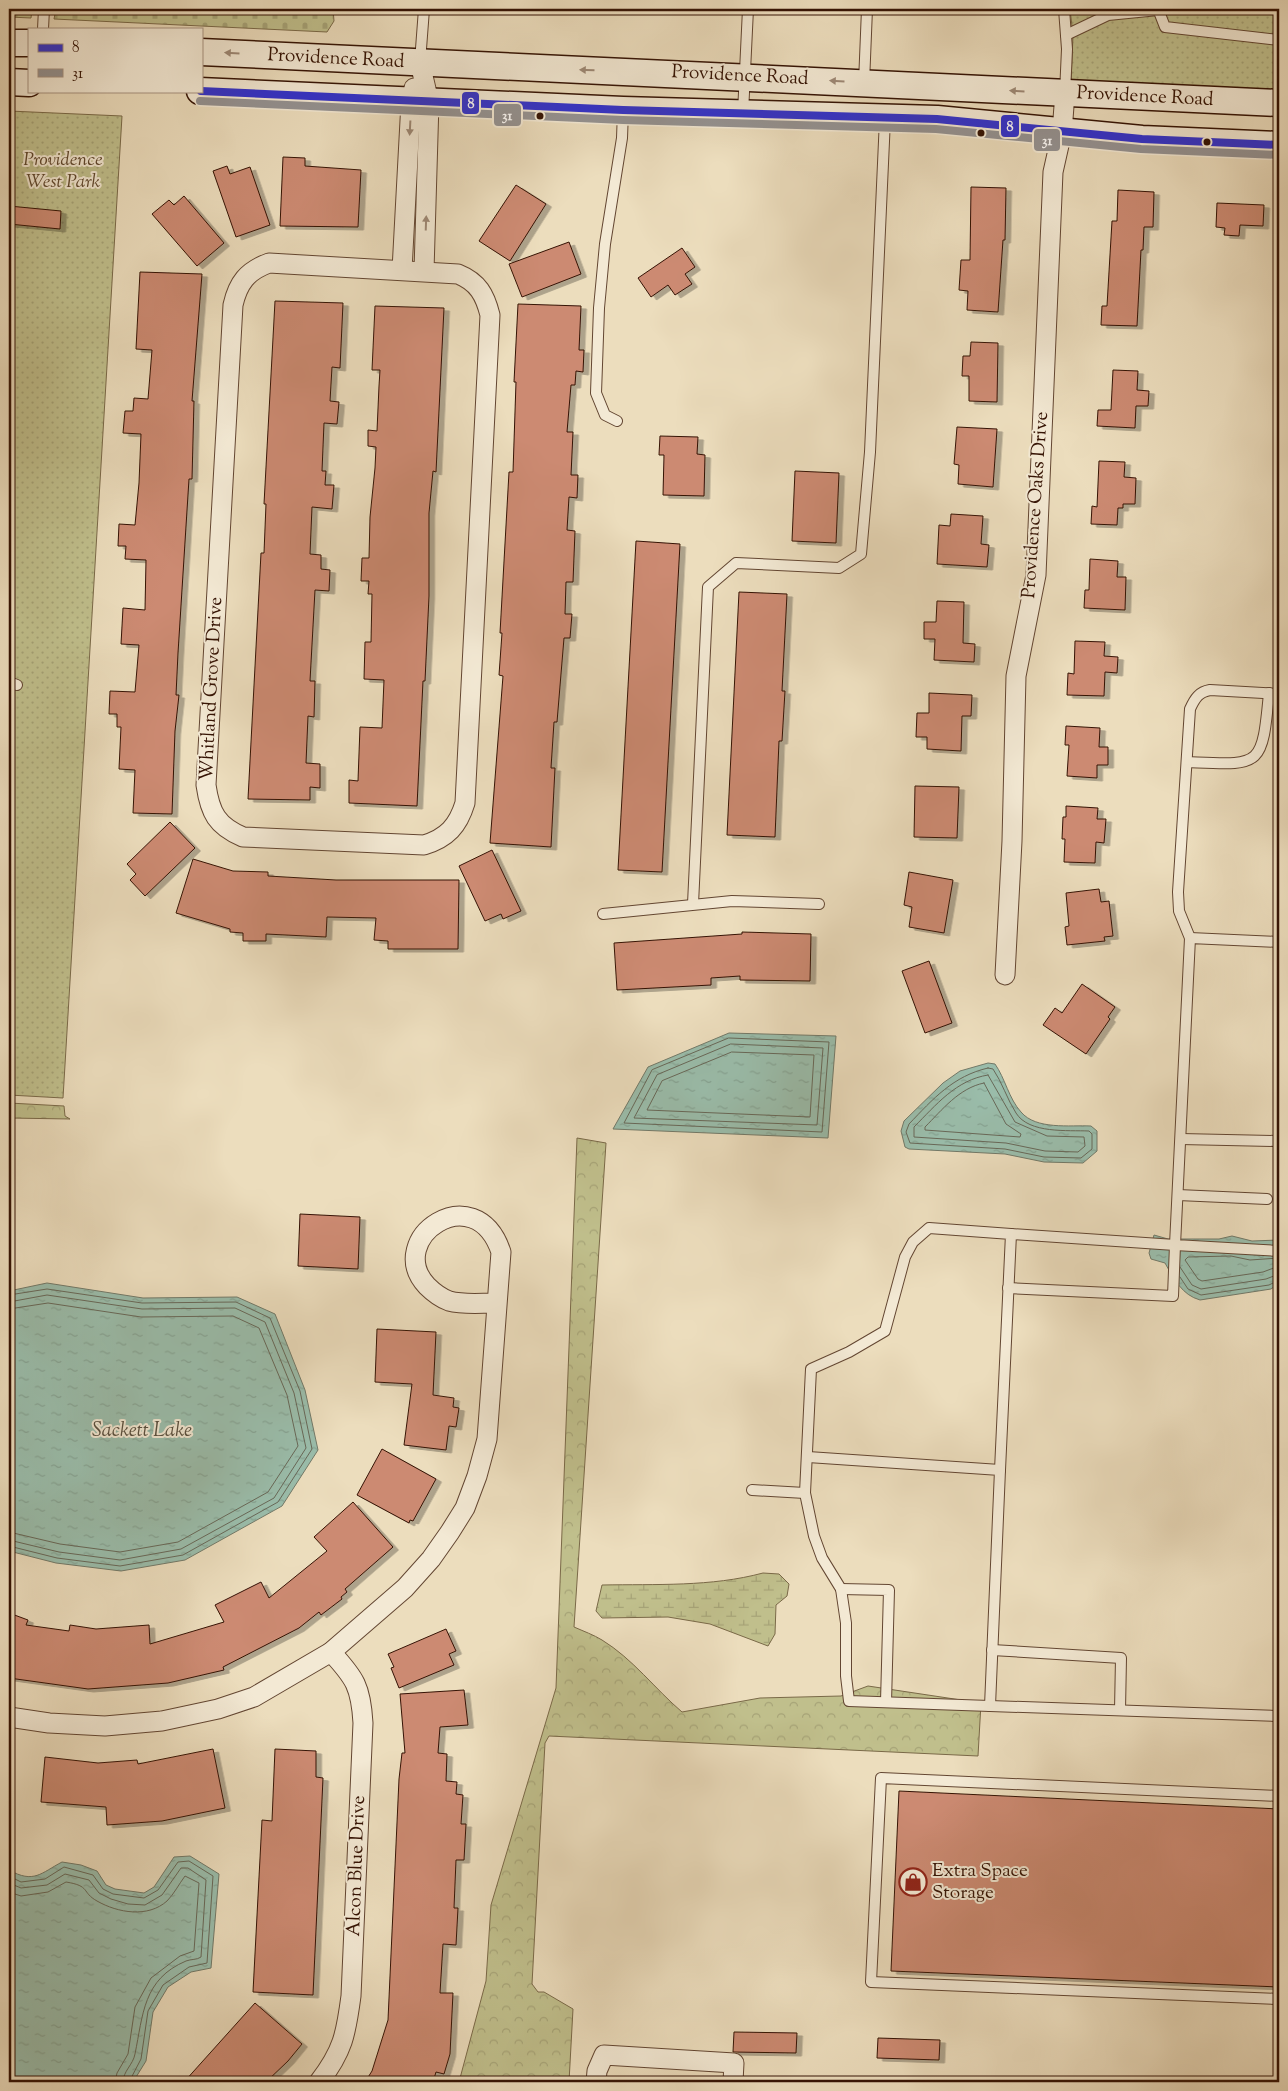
<svg xmlns="http://www.w3.org/2000/svg" width="1288" height="2091" font-family="'Sorts Mill Goudy',serif">
<style>
.forest{fill:url(#forest-crowns);stroke:#7a6948}
.wetland{fill:url(#wetland-marsh);stroke:#7a6948}
.cemetery{fill:url(#cemetery-stones);stroke:#7a6948}
.park{fill:url(#park-dots);stroke:#7a6948}
.water{fill:url(#water-ripples);stroke:#727968}
.lines{fill:none;stroke-linecap:round;stroke-linejoin:round}
.shore{stroke:#686858;stroke-width:1}
.building{fill:#cc8a72;stroke:#351304;filter:url(#shadow)}
.lane-casing{stroke:#634632;stroke-width:12}
.street-casing{stroke:#634632;stroke-width:21}
.secondary-casing{stroke:#351304;stroke-width:29}
.lane{stroke:#f3e9d4;stroke-width:10}
.street{stroke:#f3e9d4;stroke-width:19}
.secondary{stroke:#f3e9d4;stroke-width:26}
.bus-1-casing{stroke:#f3e9d4;stroke-width:11}
.bus-2-casing{stroke:#f3e9d4;stroke-width:11}
.bus-1{stroke:#33c;stroke-width:8}
.bus-2{stroke:#949292;stroke-width:8}
.oneway{fill:#9e8976}
.bus-dot{fill:#351304;stroke:#f3e9d4;stroke-width:2}
.labels{text-anchor:middle;dominant-baseline:central;stroke-width:4;stroke-linejoin:round;paint-order:stroke}
.street-label{font-size:19px;fill:#351304;stroke:#f3e9d4}
.park-label{font-size:19px;font-style:italic;fill:#5f472d;stroke:#f3e9d4}
.poi-label{font-size:19px;fill:#351304;stroke:#f3e9d4;text-anchor:start}
.water-label{font-size:20px;font-style:italic;fill:#584e3e;stroke:#f3e9d4}
.line-badge{stroke:#f3e9d4;stroke-width:2}
.badge-label{font-size:14px;text-anchor:middle;font-weight:bold;fill:#fff}
</style>
<defs>
<pattern id="forest-crowns" width="20" height="18" patternUnits="userSpaceOnUse" patternTransform="scale(1.25)"><rect width="20" height="18" fill="#c0bf8c"/><path d="M2 6a3 3 0 1 1 6 0M12 15a3 3 0 1 1 6 0" fill="none" stroke="#a6a377"/></pattern>
<pattern id="wetland-marsh" width="20" height="14" patternUnits="userSpaceOnUse" patternTransform="scale(1.25)"><rect width="20" height="14" fill="#c0bf8c"/><path d="M1 5h8M5 5V1M11 12h8M15 12V8" fill="none" stroke="#a6a377"/></pattern>
<pattern id="cemetery-stones" width="16" height="16" patternUnits="userSpaceOnUse" patternTransform="scale(1.25)"><rect width="16" height="16" fill="#c0bf8c"/><path d="M2 7V4a2 2 0 0 1 4 0v3zM10 15v-3a2 2 0 0 1 4 0v3z" fill="#a6a377"/></pattern>
<pattern id="park-dots" width="8" height="8" patternUnits="userSpaceOnUse" patternTransform="scale(1.25)"><rect width="8" height="8" fill="#c0bf8c"/><path d="M2 2h.1M6 6h.1" fill="none" stroke="#a6a377" stroke-width="1.8" stroke-linecap="round"/></pattern>
<pattern id="water-ripples" width="26" height="14" patternUnits="userSpaceOnUse" patternTransform="scale(1.25)"><rect width="26" height="14" fill="#9abdab"/><path d="M2 4q2-2 4 0t4 0M15 11q2-2 4 0t4 0" fill="none" stroke="#85a292"/></pattern>
<filter id="shadow"><feDropShadow dx="5.5" dy="3" stdDeviation="0" flood-color="#0004"/></filter>
</defs>
<rect width="100%" height="100%" fill="#ecddbd"/>
<filter id="stains"><feTurbulence type="fractalNoise" baseFrequency=".004" numOctaves="4"/><feColorMatrix values="0 0 0 0 .2 0 0 0 0 .09 0 0 0 0 .02 0 0 0 .5 -.17"/></filter>
<radialGradient id="worn" r=".72"><stop offset=".6" stop-color="#630" stop-opacity="0"/><stop offset="1" stop-color="#630" stop-opacity=".3"/></radialGradient>
<g class="forest">
<polygon points="9,1103 64,1106 65,1116 70,1119 9,1118"/>
<path d="M577,1138L606,1143L574,1627C583,1631 594,1635 602,1640C633,1659 655,1689 682,1712L760,1698L841,1696L868,1686L981,1703L978,1756L549,1736L545,1743L532,1984L538,1992H544L573,2009L569,2082H459L486,1981L491,1905L556,1688Z"/>
</g>
<path class="wetland" d="M763,1573L779,1574L789,1584L787,1596L776,1605L775,1634L768,1646L710,1624L668,1617L602,1618L596,1611L602,1585C656,1584 711,1587 763,1573Z"/>
<g class="cemetery">
<polygon points="9,9 32,9 31,18 9,17"/>
<polygon points="56,9 333,9 334,21 327,32 54,19"/>
</g>
<g class="park">
<polygon points="1070,9 1279,9 1279,90 1071,82 1073,35"/>
<polygon points="9,111 122,116 63,1098 9,1095"/>
</g>
<g class="water">
<polygon points="729,1033 836,1036 828,1138 613,1129 648,1067"/>
<path d="M988,1063L995,1064C1005,1078 1009,1099 1021,1112C1036,1130 1070,1125 1091,1126L1097,1131V1151L1083,1163L1044,1162L1005,1154L909,1149L905,1147L901,1131L904,1121L943,1083L960,1071Z"/>
<path d="M1154,1235L1168,1239H1219L1232,1236L1252,1241L1279,1240V1283L1271,1289L1200,1300C1182,1295 1174,1279 1165,1263L1151,1259L1149,1253Z"/>
<polygon points="47,1283 143,1298 237,1297 275,1314 305,1390 318,1450 282,1506 185,1560 121,1571 56,1563 9,1551 9,1291"/>
<path d="M190,1856L219,1874L211,1968L191,1972L168,1987L153,2012L146,2061L133,2082H9V1870C34,1884 41,1873 62,1862L81,1865L97,1871L106,1885L115,1889L144,1893L154,1887L174,1857Z"/>
</g>
<g class="lines">
<g class="shore">
<polygon points="729,1038 829,1042 822,1132 624,1123 652,1070"/>
<polygon points="731,1044 823,1048 817,1125 634,1118 657,1075"/>
<polygon points="732,1052 814,1055 810,1117 647,1110 662,1081"/>
<path d="M988,1068L993,1069C1002,1082 1007,1099 1016,1113C1029,1134 1068,1130 1089,1131L1092,1134V1149L1081,1158L1044,1157L1005,1149L910,1143L906,1132L909,1124C933,1099 953,1076 988,1068Z"/>
<path d="M988,1075L1015,1122L1047,1136L1084,1137L1085,1146L1078,1152L1045,1151L1006,1143L914,1137V1127C936,1105 956,1080 988,1075Z"/>
<path d="M984,1083L1006,1124L1021,1134L1020,1137L925,1130V1127C942,1110 959,1088 984,1083Z"/>
<polyline points="1279,1258 1250,1260 1231,1256 1188,1257 1185,1260 1198,1279 1202,1281 1263,1272 1279,1266"/>
<polyline points="1180,1267 1192,1285 1201,1289 1266,1279 1279,1274"/>
<polyline points="1180,1277 1188,1289 1201,1295 1269,1285 1279,1280"/>
<polyline points="9,1295 47,1289 142,1303 236,1302 270,1318 300,1391 312,1449 278,1502 183,1555 120,1566 57,1558 9,1546"/>
<polyline points="9,1302 47,1295 142,1309 235,1308 265,1322 294,1393 306,1448 274,1498 181,1549 120,1560 59,1552 9,1540"/>
<polyline points="9,1309 48,1303 141,1317 233,1316 259,1328 287,1395 298,1446 268,1492 178,1542 120,1552 60,1544 9,1532"/>
<polyline points="9,1876 21,1882 45,1879 64,1867 93,1875 103,1889 113,1894 144,1898 158,1890 178,1862 189,1861 213,1876 207,1963 189,1967 163,1985 148,2011 141,2059 129,2082"/>
<path d="M9,1883L21,1888L47,1885L65,1874L89,1880L99,1893L111,1899L128,1904L145,1905L162,1895L181,1868H188L206,1880L201,1957C197,1960 191,1959 186,1961C143,1979 143,2015 135,2054C133,2065 123,2071 123,2082"/>
<path d="M9,1892L21,1896L48,1892L66,1882C91,1886 81,1892 97,1901C118,1913 148,1918 167,1901C174,1894 179,1884 185,1876L199,1883L194,1951L180,1956L151,1978L135,2007L128,2054L117,2073L115,2082"/>
</g>
</g>
<g class="building">
<polygon points="283,157 305,158 305,166 361,170 358,227 280,226"/>
<polygon points="227,166 230,174 250,167 270,225 236,237 213,171"/>
<polygon points="516,185 546,204 510,261 479,241"/>
<polygon points="971,187 1006,188 1005,240 1003,240 998,312 967,310 968,291 959,290 961,260 970,260"/>
<polygon points="1118,190 1154,192 1153,227 1144,227 1143,250 1141,250 1137,326 1101,325 1102,306 1107,306 1112,221 1117,221"/>
<polygon points="184,196 224,243 197,266 152,214 169,200 174,205"/>
<polygon points="1217,203 1264,205 1263,226 1240,225 1239,236 1224,235 1225,228 1216,227"/>
<polygon points="9,206 61,211 60,229 9,224"/>
<polygon points="569,242 581,274 522,297 509,264"/>
<polygon points="682,248 695,267 685,274 692,284 675,295 668,285 651,297 638,278"/>
<polygon points="140,272 202,274 192,401 194,401 192,479 189,479 178,653 176,695 179,695 175,731 172,814 133,813 135,770 119,769 121,727 117,727 117,714 109,714 110,691 135,692 139,645 121,644 123,608 145,610 146,560 125,559 126,546 118,546 119,524 135,525 139,483 141,434 123,433 125,411 133,411 134,398 148,399 152,350 136,349"/>
<polygon points="275,301 343,303 340,368 332,367 330,401 339,402 337,424 324,423 322,471 326,471 325,485 334,485 332,509 312,507 310,554 321,555 321,569 330,570 329,591 315,590 310,681 315,681 314,717 308,716 306,763 320,764 320,788 310,787 310,800 248,799 261,553 264,553 266,504 264,504"/>
<polygon points="518,304 581,306 579,350 584,350 583,372 576,371 575,385 571,385 567,432 573,432 571,475 578,475 577,498 569,497 567,530 575,531 573,582 566,582 565,614 572,614 570,638 564,638 557,722 554,722 551,768 555,768 551,847 490,843 503,676 499,675 502,633 500,633 509,472 513,472 516,382 514,382"/>
<polygon points="375,306 444,308 436,472 433,471 429,513 429,596 425,681 423,681 417,806 349,803 349,780 358,781 360,727 382,728 384,680 364,679 365,642 371,642 372,594 368,594 369,581 361,581 362,558 369,558 370,517 375,468 376,447 368,446 368,430 377,431 379,386 380,370 372,370"/>
<polygon points="971,342 998,343 997,402 969,401 969,376 962,376 963,356 970,356"/>
<polygon points="1113,370 1138,371 1137,390 1149,391 1148,406 1136,406 1135,428 1097,426 1098,410 1111,410"/>
<polygon points="957,427 997,429 993,487 958,484 959,465 954,464"/>
<polygon points="660,436 698,437 697,454 705,455 704,496 663,495 664,455 659,455"/>
<polygon points="1099,461 1125,462 1124,477 1136,478 1135,504 1123,504 1123,508 1118,508 1117,525 1091,524 1092,506 1097,507"/>
<polygon points="795,471 839,473 836,543 792,541"/>
<polygon points="951,514 983,516 981,544 989,545 987,567 937,564 939,525 950,526"/>
<polygon points="636,541 680,544 662,872 618,870"/>
<polygon points="1090,559 1118,561 1117,577 1126,577 1125,610 1084,608 1085,590 1089,590"/>
<polygon points="739,592 787,594 782,691 785,691 782,741 779,741 775,837 727,835"/>
<polygon points="937,601 964,602 963,643 975,644 974,662 934,660 935,639 924,639 924,622 936,622"/>
<polygon points="1075,641 1105,642 1104,656 1118,657 1117,673 1105,672 1104,696 1067,695 1068,673 1074,674"/>
<polygon points="929,693 972,695 971,716 962,716 961,751 927,749 927,737 916,737 917,713 929,713"/>
<polygon points="1066,726 1100,728 1099,747 1108,747 1108,765 1097,765 1097,778 1067,776 1069,745 1065,745"/>
<polygon points="915,786 959,787 957,838 914,837"/>
<polygon points="1066,806 1098,808 1097,819 1106,819 1104,843 1096,842 1095,863 1064,862 1065,839 1062,839 1063,817 1066,817"/>
<polygon points="170,822 195,848 145,896 130,880 136,874 127,864"/>
<polygon points="492,850 521,911 503,919 501,914 485,921 459,866"/>
<polygon points="193,859 233,871 268,872 268,876 336,880 459,880 458,949 388,949 388,941 374,940 376,918 327,917 326,937 266,934 266,941 243,941 243,933 230,932 230,929 176,913"/>
<polygon points="909,872 953,880 944,933 909,927 912,907 904,905"/>
<polygon points="1099,889 1101,902 1109,901 1113,936 1104,937 1105,941 1067,945 1065,927 1069,926 1066,893"/>
<polygon points="742,932 811,934 810,981 740,980 740,976 711,978 711,985 617,990 614,943 742,934"/>
<polygon points="929,961 952,1023 925,1033 902,971"/>
<polygon points="1082,984 1115,1007 1108,1017 1110,1019 1086,1054 1043,1025 1055,1008 1062,1013"/>
<polygon points="300,1214 360,1217 358,1269 298,1266"/>
<polygon points="377,1329 436,1332 433,1395 454,1398 453,1407 459,1408 456,1427 449,1426 446,1450 404,1445 412,1384 375,1382"/>
<polygon points="382,1449 436,1479 413,1521 410,1520 409,1523 357,1495"/>
<polygon points="353,1502 393,1547 345,1589 347,1592 341,1597 342,1599 321,1615 319,1612 299,1628 223,1667 224,1670 168,1683 88,1689 9,1678 9,1613 28,1620 26,1625 69,1631 70,1625 96,1629 149,1625 150,1644 224,1622 215,1605 261,1582 269,1598 327,1551 314,1537"/>
<polygon points="446,1629 456,1651 449,1654 454,1665 399,1688 391,1668 394,1667 388,1654"/>
<polygon points="464,1690 468,1725 440,1727 438,1753 447,1754 446,1781 457,1782 456,1794 463,1795 461,1824 466,1824 464,1860 456,1860 454,1908 458,1908 456,1945 443,1944 440,1993 453,1993 450,2054 444,2074 436,2072 433,2082 365,2082 372,2071 388,2020 399,1779 402,1753 405,1753 400,1694"/>
<polygon points="213,1749 225,1808 162,1821 107,1825 106,1807 41,1802 45,1757 98,1763 137,1760 138,1764"/>
<polygon points="275,1749 316,1751 316,1777 323,1778 313,1995 253,1992 262,1820 272,1821"/>
<polygon points="899,1791 1279,1809 1279,1987 891,1971"/>
<polygon points="255,2003 302,2044 288,2061 266,2082 184,2082"/>
<polygon points="734,2032 797,2033 796,2053 733,2052"/>
<polygon points="878,2038 940,2040 939,2060 877,2058"/>
</g>
<g class="lines">
<g class="lane-casing">
<g id="lane">
<polyline points="1064,9 1067,49 1065,93"/>
<polyline points="1158,9 1165,27 1279,40"/>
<polyline points="43,29 44,9"/>
<polyline points="1066,35 1108,15 1158,10"/>
<polyline points="420,62 424,9"/>
<polyline points="864,83 867,9"/>
<polyline points="743,113 748,9"/>
<polyline points="617,421 605,415 596,393 599,308 605,244 622,138 623,111"/>
<polyline points="9,682 17,685"/>
<path d="M1187,762C1261,765 1262,769 1269,693"/>
<polyline points="693,904 708,587 736,563 839,568 861,554 870,452 885,119"/>
<polyline points="603,914 732,901 819,904"/>
<path d="M1190,938L1179,911L1178,892L1190,709C1195,698 1199,692 1210,690L1279,694"/>
<polyline points="1279,942 1190,938 1175,1245 1279,1251"/>
<polyline points="1181,1139 1276,1141"/>
<polyline points="1178,1195 1267,1199"/>
<polyline points="1008,1288 1173,1296 1175,1245 1011,1234"/>
<polyline points="808,1457 1000,1470 990,1706"/>
<polyline points="1000,1470 1011,1234 929,1228 913,1242 905,1257 885,1331 849,1352 811,1369 805,1493 814,1536 822,1558 841,1589 846,1623 846,1676 849,1701 1279,1716"/>
<polyline points="752,1490 805,1493"/>
<polyline points="841,1589 889,1590 886,1702"/>
<polyline points="992,1650 1121,1658 1120,1710"/>
<polyline points="1279,1796 881,1778 871,1982 1279,1999"/>
</g>
</g>
<g class="street-casing">
<g id="street">
<polyline points="420,63 429,102 424,271"/>
<path d="M269,263L458,274C478,282 485,295 490,315L465,803C458,826 447,838 424,845L243,837C217,826 210,813 206,785L233,305C238,283 247,271 269,263Z"/>
<polyline points="402,270 411,102 414,88"/>
<polyline points="1005,975 1012,841 1016,676 1036,575 1053,172 1062,132 1065,93"/>
<path d="M9,1717L49,1723L105,1726L162,1721L218,1709L254,1697L331,1652L405,1588L431,1559L450,1532L465,1508L477,1476L487,1439L501,1252C475,1175 383,1239 427,1286C433,1292 441,1298 449,1301C464,1305 480,1303 495,1303"/>
<path d="M319,2082C343,2051 346,2034 351,1996L363,1723C361,1687 355,1678 331,1652"/>
<polyline points="596,2082 597,2071 604,2055 734,2063 733,2082"/>
</g>
</g>
<g class="secondary-casing">
<g id="secondary">
<polyline points="9,43 29,43"/>
<polyline points="201,52 1279,103"/>
<polyline points="9,82 29,83"/>
<polyline points="200,91 623,110 937,119 1142,139 1279,145"/>
</g>
</g>
<use href="#lane" class="lane"/>
<use href="#street" class="street"/>
<use href="#secondary" class="secondary"/>
<g class="bus-1-casing">
<polyline id="bus-1" points="201,91 623,110 937,119 1142,139 1279,145"/>
</g>
<g class="bus-2-casing">
<polyline id="bus-2" points="200,101 623,120 936,129 1141,149 1279,155"/>
</g>
<use href="#bus-1" class="bus-1"/>
<use href="#bus-2" class="bus-2"/>
</g>
<defs><path id="oneway-solid" d="M-6-.8H1V-3.2L6.5 0L1 3.2V.8H-6Z" transform="scale(1.25)"/></defs>
<g class="oneway">
<use href="#oneway-solid" transform="translate(232 53) rotate(-177)"/>
<use href="#oneway-solid" transform="translate(587 70) rotate(-178)"/>
<use href="#oneway-solid" transform="translate(837 81) rotate(-177)"/>
<use href="#oneway-solid" transform="translate(1017 91) rotate(-177)"/>
<use href="#oneway-solid" transform="translate(410 128) rotate(93)"/>
<use href="#oneway-solid" transform="translate(426 223) rotate(-88)"/>
</g>
<defs>
<g id="shop-ring" transform="scale(1.4375)"><circle r="9.5" fill="#f3e9d4" stroke="#8f2418" stroke-width="1.5"/><path d="M-5-2.5h2.3a2.7 3.5 0 0 1 5.4 0H5L5.5 6h-11ZM-1.5-2.5h3a1.5 2.3 0 0 0-3 0Z" fill="#8f2418"/></g>
</defs>
<g fill-rule="evenodd">
<use href="#shop-ring" x="913" y="1882"/>
</g>
<g class="bus-dot">
<circle cx="540" cy="116" r="4.5"/>
<circle cx="981" cy="133" r="4.5"/>
<circle cx="1207" cy="142" r="4.5"/>
</g>
<g class="labels">
<g class="street-label">
<text transform="translate(336 59) rotate(3)">Providence Road</text>
<text transform="translate(740 76) rotate(3)">Providence Road</text>
<text transform="translate(1145 97) rotate(3)">Providence Road</text>
<text transform="translate(1036 505) rotate(-86)">Providence Oaks Drive</text>
<text transform="translate(212 689) rotate(-87)">Whitland Grove Drive</text>
<text transform="translate(357 1866) rotate(-88)">Alcon Blue Drive</text>
</g>
<g class="park-label">
<text x="63" y="160">Providence<tspan x="63" dy="22">West Park</tspan></text>
</g>
<g class="poi-label">
<text x="932" y="1871">Extra Space<tspan x="932" dy="22">Storage</tspan></text>
</g>
<g class="water-label">
<text x="142" y="1431">Sackett Lake</text>
</g>
</g>
<g class="line-badge">
<rect x="461" y="91" width="19" height="24" rx="5" fill="#33c"/>
<rect x="493" y="103" width="29" height="24" rx="5" fill="#949292"/>
<rect x="1000" y="114" width="20" height="24" rx="5" fill="#33c"/>
<rect x="1033" y="128" width="28" height="24" rx="5" fill="#949292"/>
</g>
<g class="badge-label">
<text x="471" y="108">8</text>
<text x="507" y="120">31</text>
<text x="1010" y="131">8</text>
<text x="1047" y="145">31</text>
</g>
<rect width="1288" height="2091" fill="none" stroke="#ecddbd" stroke-width="30"/>
<rect x="10" y="10" width="1268" height="2071" fill="none" stroke="#351304" stroke-width="2.5"/>
<rect x="15" y="15" width="1258" height="2061" fill="none" stroke="#351304"/>
<rect x="28" y="28" width="175" height="65" fill="#f3e9d4" stroke="#a79381"/>
<rect x="38" y="44" width="25" height="8" fill="#3333cc" stroke="#a79381"/>
<text x="72" y="52" font-size="15" fill="#351304">8</text>
<rect x="38" y="69" width="25" height="8" fill="#949292" stroke="#a79381"/>
<text x="72" y="78" font-size="15" fill="#351304">31</text>
<rect width="100%" height="100%" filter="url(#stains)"/>
<rect width="100%" height="100%" fill="url(#worn)"/>
</svg>
